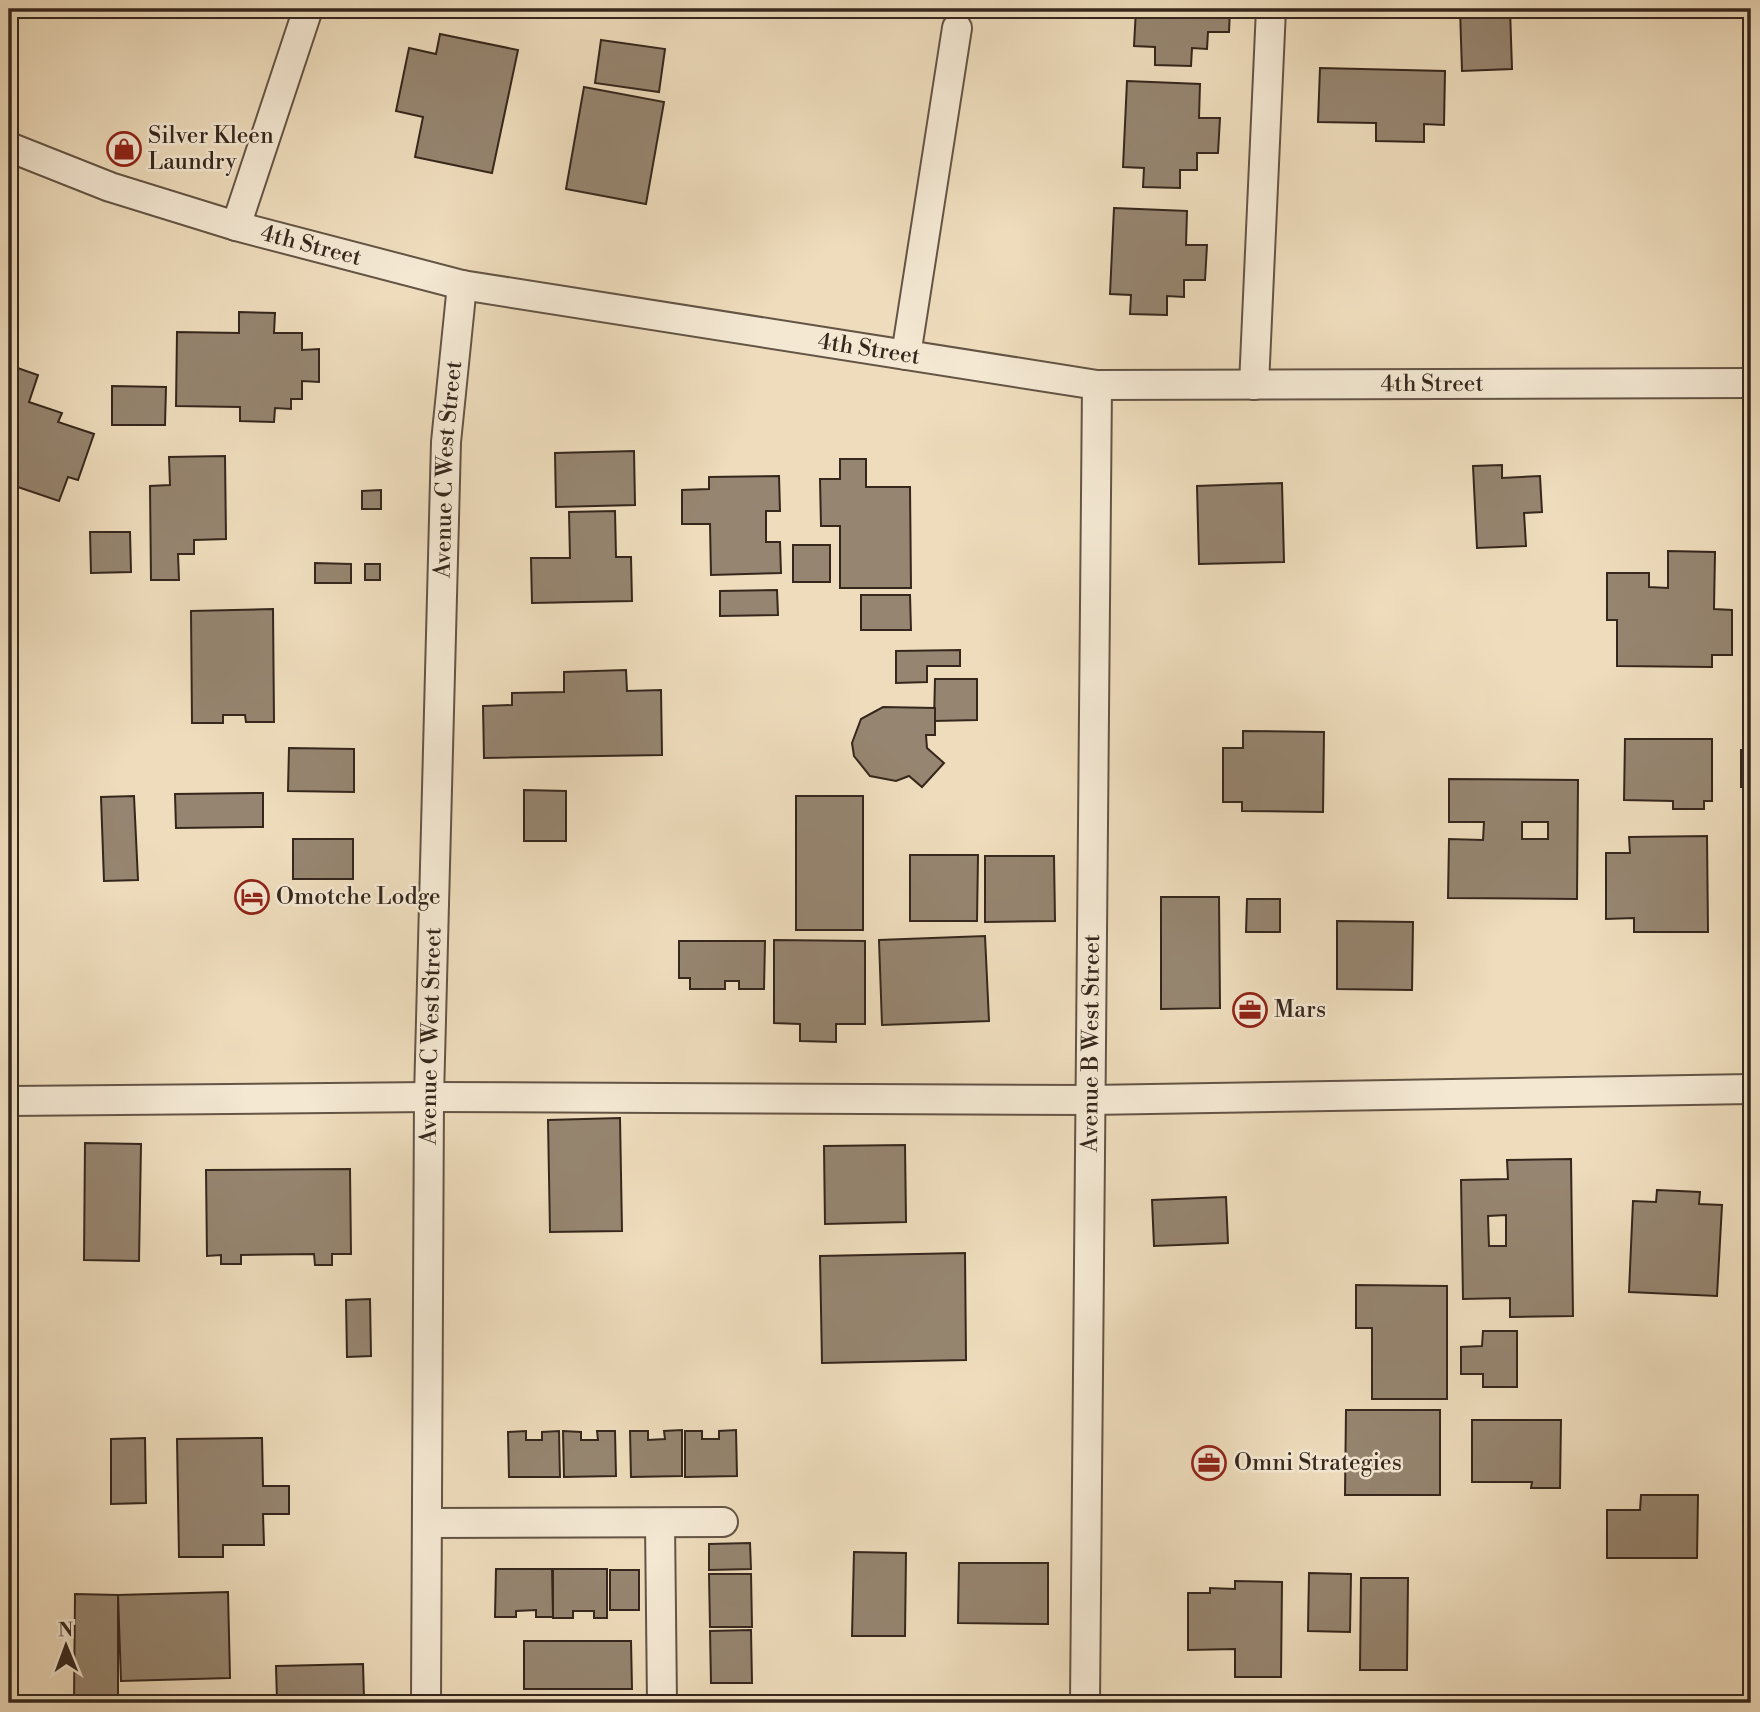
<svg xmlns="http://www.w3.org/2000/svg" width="1760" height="1712" font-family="'Libre Bodoni',serif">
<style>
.building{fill:#968570;stroke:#36271d;stroke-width:2;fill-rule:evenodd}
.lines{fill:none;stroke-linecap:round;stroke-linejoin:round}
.minor-casing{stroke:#645445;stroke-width:32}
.minor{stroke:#f4e8d3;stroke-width:28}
.labels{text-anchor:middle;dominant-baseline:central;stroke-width:5;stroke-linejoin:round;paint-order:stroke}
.poi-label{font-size:23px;fill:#36271d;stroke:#f4e8d3;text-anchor:start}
.street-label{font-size:23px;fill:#36271d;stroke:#f4e8d3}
</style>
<rect width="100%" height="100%" fill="#eedcbc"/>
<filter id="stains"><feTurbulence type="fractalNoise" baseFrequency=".00286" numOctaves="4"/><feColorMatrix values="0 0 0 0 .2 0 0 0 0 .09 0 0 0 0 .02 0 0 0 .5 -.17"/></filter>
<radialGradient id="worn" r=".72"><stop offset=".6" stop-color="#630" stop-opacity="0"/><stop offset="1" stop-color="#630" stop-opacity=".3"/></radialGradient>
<g class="building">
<polygon points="1136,9 1230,9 1229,32 1208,32 1207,49 1192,48 1191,66 1155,65 1155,47 1134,46"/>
<polygon points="1460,9 1510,9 1512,69 1462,71"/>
<polygon points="440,34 518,50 492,173 415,157 423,117 396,111 409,48 436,54"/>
<polygon points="601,40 665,49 659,92 595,83"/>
<polygon points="1320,68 1445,71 1444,125 1424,124 1424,142 1376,141 1376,123 1318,122"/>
<polygon points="1127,81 1200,84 1199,118 1220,118 1218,153 1197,153 1197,170 1180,170 1180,188 1143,187 1144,168 1123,167"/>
<polygon points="584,87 664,102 646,204 566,189"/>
<polygon points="1114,208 1187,211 1186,245 1207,245 1205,280 1184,280 1184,297 1167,296 1167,315 1130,314 1131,295 1110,294"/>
<polygon points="239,312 275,313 274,333 302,333 302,350 319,349 319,382 302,381 302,399 291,399 291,409 275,408 274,422 240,421 240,407 176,406 177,332 239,333"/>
<polygon points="9,365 38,375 29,402 62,413 58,422 94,434 78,480 68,477 59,501 9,484"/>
<polygon points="112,386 166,387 165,425 112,425"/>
<polygon points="634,451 635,505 556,507 555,453"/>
<polygon points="225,456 226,539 194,540 194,554 178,554 179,580 151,580 150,486 170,485 169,457"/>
<polygon points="840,459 866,459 866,487 910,487 911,588 840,588 840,526 821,526 820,479 840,479"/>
<polygon points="1502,465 1502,478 1540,476 1542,512 1524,513 1526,546 1477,548 1473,466"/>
<polygon points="779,476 780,511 766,511 766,542 780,542 781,573 711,575 710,524 682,524 682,490 709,489 709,477"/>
<polygon points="1282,483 1284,562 1199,564 1197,486"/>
<polygon points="381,490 381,509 362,509 362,491"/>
<polygon points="615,511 616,557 631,557 632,601 532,603 531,558 570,558 569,512"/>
<polygon points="90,532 130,532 131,572 91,573"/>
<rect x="793" y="545" width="37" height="37"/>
<polygon points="1668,551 1715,552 1714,609 1732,610 1732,655 1712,655 1712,667 1617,666 1617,620 1607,620 1607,573 1649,573 1649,587 1668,588"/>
<polygon points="315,563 351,564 351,583 315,583"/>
<rect x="365" y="564" width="15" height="16"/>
<polygon points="777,590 778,615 720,616 720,591"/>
<polygon points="861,595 910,595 911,630 861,630"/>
<polygon points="273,609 274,722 246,722 245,715 223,715 223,723 192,723 191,611"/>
<polygon points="960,650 960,666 927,666 927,682 896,683 896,651"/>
<polygon points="626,670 627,691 661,690 662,755 484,758 483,706 512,705 512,693 564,692 564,672"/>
<polygon points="935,679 977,679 977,720 934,721"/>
<polygon points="883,707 935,708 935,735 926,735 927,748 944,763 922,787 909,776 896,781 870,776 854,756 852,743 861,719"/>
<polygon points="1243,731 1324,732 1323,812 1242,811 1242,802 1223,802 1223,748 1243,748"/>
<polygon points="1625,739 1712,739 1712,801 1704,801 1704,809 1673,809 1673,801 1624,800"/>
<polygon points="289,748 354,749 354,792 288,791"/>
<rect x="1741" y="750" width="10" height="37"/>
<path d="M1449,779L1578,780L1577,899L1448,898L1449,839L1483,840L1484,822H1449ZM1522,822H1548V839H1522Z"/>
<polygon points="524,790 566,791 566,841 524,841"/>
<polygon points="263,793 263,827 176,828 175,794"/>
<polygon points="134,796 138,880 104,881 101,797"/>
<rect x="796" y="796" width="67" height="134"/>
<polygon points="1707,836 1708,932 1634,932 1634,918 1606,919 1606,853 1630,853 1629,837"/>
<rect x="293" y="839" width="60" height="40"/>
<polygon points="910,855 978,855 977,921 910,921"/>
<polygon points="985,856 1054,856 1055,921 985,922"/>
<polygon points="1161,897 1219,897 1220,1008 1161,1009"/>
<polygon points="1247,899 1280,899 1280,932 1246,932"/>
<polygon points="1337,921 1413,922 1412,990 1337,989"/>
<polygon points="985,936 989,1021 882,1025 879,940"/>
<polygon points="774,940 865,941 865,1024 836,1024 836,1042 800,1041 800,1024 774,1023"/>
<polygon points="679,941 765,941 764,989 739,989 739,981 725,981 725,989 690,989 690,978 679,978"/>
<polygon points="620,1118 622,1231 550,1232 548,1120"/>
<polygon points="85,1143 141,1144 139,1261 84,1260"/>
<polygon points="905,1145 906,1222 825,1224 824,1146"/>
<path d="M1571,1159L1573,1316L1510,1317V1298L1463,1299L1461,1180L1508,1179L1507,1160ZM1506,1215V1246H1489L1488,1216Z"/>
<polygon points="350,1169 351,1254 332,1254 332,1265 315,1265 314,1254 241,1255 241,1264 221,1264 221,1255 207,1256 206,1170"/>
<polygon points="1657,1190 1700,1192 1699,1204 1722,1205 1717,1296 1629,1292 1633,1201 1656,1202"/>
<polygon points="1226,1197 1228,1243 1154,1246 1152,1200"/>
<polygon points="965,1253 966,1360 822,1363 820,1256"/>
<polygon points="1356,1285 1447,1286 1447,1399 1372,1399 1372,1328 1356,1328"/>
<polygon points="370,1299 371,1356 347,1357 346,1300"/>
<polygon points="1483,1331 1517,1331 1517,1387 1483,1387 1483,1374 1461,1374 1461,1347 1482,1346"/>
<polygon points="1346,1410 1440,1410 1440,1495 1345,1495"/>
<polygon points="1472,1420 1561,1420 1560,1488 1531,1488 1532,1482 1472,1482"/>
<polygon points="682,1430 682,1476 631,1477 630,1431 648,1431 648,1440 665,1439 664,1431"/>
<polygon points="736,1430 737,1476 685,1477 685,1431 702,1431 702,1439 719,1439 719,1431"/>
<polygon points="526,1431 526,1440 542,1440 542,1432 559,1431 560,1477 509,1477 508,1432"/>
<polygon points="563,1431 581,1432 581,1440 598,1440 597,1431 615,1431 616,1476 564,1477"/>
<polygon points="145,1438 146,1503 111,1504 111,1439"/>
<polygon points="262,1438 263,1486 289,1486 289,1514 263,1514 264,1545 223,1545 223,1557 179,1557 177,1439"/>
<polygon points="1641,1495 1698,1495 1697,1558 1607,1558 1607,1510 1640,1510"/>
<polygon points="750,1543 751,1569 709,1570 709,1544"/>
<polygon points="854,1552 906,1553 905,1636 852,1636"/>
<polygon points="959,1563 1048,1563 1048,1624 958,1623"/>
<polygon points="496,1569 552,1569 553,1617 536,1617 536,1610 516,1611 516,1617 495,1617"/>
<polygon points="553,1569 607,1569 607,1618 594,1618 594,1611 573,1611 573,1618 553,1618"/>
<rect x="610" y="1570" width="29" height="40"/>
<polygon points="1309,1573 1351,1574 1350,1632 1308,1631"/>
<polygon points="709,1574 751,1574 752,1627 710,1627"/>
<polygon points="1361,1578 1408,1578 1407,1670 1360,1670"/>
<polygon points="1235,1581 1282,1582 1281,1677 1235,1677 1235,1649 1188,1650 1188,1593 1210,1593 1210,1588 1235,1589"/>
<polygon points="228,1592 230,1678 121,1681 118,1595"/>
<polygon points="75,1594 118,1595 118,1703 74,1703"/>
<polygon points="751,1630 752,1683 711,1683 710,1631"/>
<polygon points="524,1641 631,1641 632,1689 524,1689"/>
<polygon points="363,1664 364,1699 277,1700 276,1666"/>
</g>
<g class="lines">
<g class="minor-casing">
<g id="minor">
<path id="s1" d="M9,147L110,187L236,226L462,285L1097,385L1751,383"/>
<polyline points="236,226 308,9"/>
<polyline points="906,355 957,28"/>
<polyline points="1254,385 1271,9"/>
<polyline points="9,1101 429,1097 1090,1100 1751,1089"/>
<polyline points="427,1523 723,1522"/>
<polyline points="660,1523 662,1703"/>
<path id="s2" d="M426,1703L429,1097L446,442L462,285"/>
<path id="s3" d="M1085,1703L1097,385"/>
</g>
</g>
<use href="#minor" class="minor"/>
</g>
<defs>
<g id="shop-ring" transform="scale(1.75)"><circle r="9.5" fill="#f4e8d3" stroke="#8f2418" stroke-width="1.5"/><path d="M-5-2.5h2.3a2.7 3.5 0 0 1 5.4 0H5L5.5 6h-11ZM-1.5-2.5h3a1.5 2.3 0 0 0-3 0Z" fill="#8f2418"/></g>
<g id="hotel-ring" transform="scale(1.75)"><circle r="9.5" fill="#f4e8d3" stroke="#8f2418" stroke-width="1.5"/><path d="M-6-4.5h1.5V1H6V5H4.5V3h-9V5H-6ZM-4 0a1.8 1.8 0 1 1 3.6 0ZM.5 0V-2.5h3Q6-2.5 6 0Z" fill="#8f2418"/></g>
<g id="office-ring" transform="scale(1.75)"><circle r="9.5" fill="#f4e8d3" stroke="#8f2418" stroke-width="1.5"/><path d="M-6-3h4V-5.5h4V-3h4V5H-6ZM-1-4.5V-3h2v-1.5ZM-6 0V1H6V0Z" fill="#8f2418"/></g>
</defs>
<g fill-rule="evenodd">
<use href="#shop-ring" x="124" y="149"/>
<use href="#hotel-ring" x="252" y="897"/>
<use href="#office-ring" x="1250" y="1010"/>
<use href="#office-ring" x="1209" y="1463"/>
</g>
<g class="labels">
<g class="poi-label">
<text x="148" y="136">Silver Kleen<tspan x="148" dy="26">Laundry</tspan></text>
<text x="276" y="897">Omotche Lodge</text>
<text x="1274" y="1010">Mars</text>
<text x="1234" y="1463">Omni Strategies</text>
</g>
<g class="street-label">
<text stroke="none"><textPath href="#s1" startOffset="318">4th Street</textPath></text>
<text stroke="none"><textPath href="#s1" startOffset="886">4th Street</textPath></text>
<text stroke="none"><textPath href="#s1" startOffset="1452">4th Street</textPath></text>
<text stroke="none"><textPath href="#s2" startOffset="1234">Avenue C West Street</textPath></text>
<text stroke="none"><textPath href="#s2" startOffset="667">Avenue C West Street</textPath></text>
<text stroke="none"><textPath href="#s3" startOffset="660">Avenue B West Street</textPath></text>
</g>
</g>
<rect width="1760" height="1712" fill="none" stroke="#eedcbc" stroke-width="35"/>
<rect x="10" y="10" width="1739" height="1691" fill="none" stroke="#36271d" stroke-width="3.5"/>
<rect x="18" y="18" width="1725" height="1677" fill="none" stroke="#36271d" stroke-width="2"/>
<g transform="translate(66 1646) rotate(359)" stroke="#f4e8d3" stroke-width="5" paint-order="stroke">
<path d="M0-5L12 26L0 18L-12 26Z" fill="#36271d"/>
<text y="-10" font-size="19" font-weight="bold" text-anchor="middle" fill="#36271d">N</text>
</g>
<rect width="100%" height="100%" filter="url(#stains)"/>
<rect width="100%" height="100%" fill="url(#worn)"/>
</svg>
